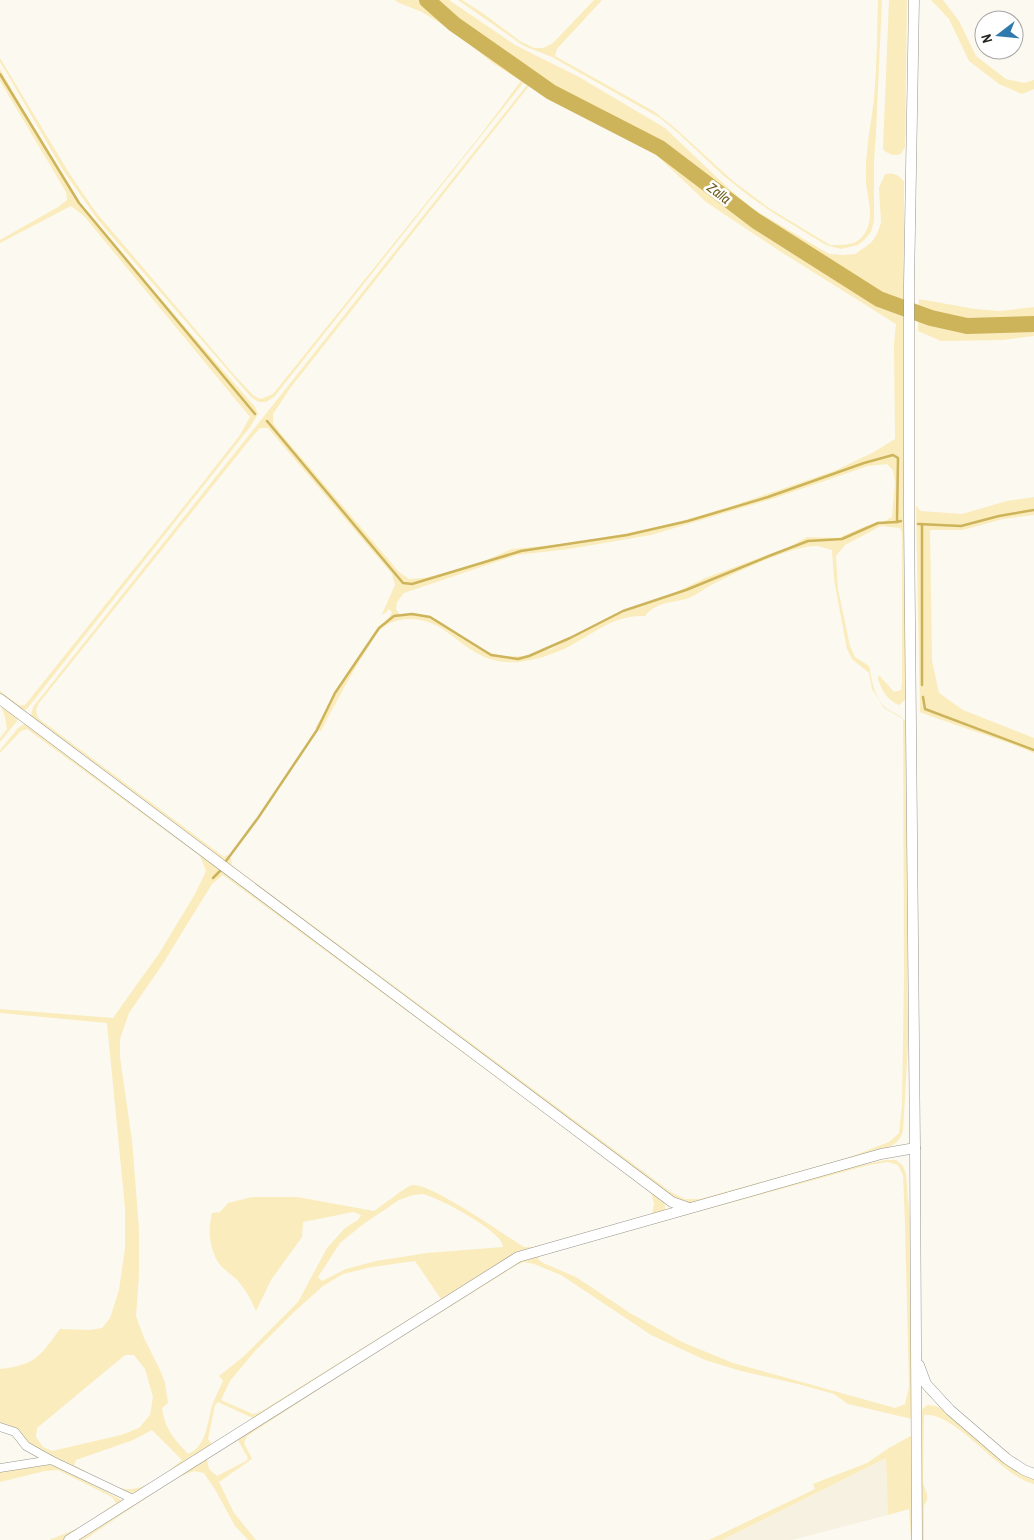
<svg xmlns="http://www.w3.org/2000/svg" width="1034" height="1540" font-family="'Archivo Narrow',sans-serif">
<style>
.built{fill:#f6f1e1}
.green{fill:#faecbc;fill-rule:evenodd}
.lines{fill:none;stroke-linecap:round;stroke-linejoin:round}
.stream{stroke:#cdb35a;stroke-width:2.5}
.river{stroke:#cdb35a;stroke-width:16}
.street-casing{stroke:#97958d;stroke-width:9}
.secondary-casing{stroke:#97958d;stroke-width:11}
.street{stroke:#fff;stroke-width:8}
.secondary{stroke:#fff;stroke-width:10}
.labels{text-anchor:middle;dominant-baseline:central;stroke-width:5;stroke-linejoin:round;paint-order:stroke}
.water-label{font-size:14px;font-style:italic;fill:#685612;stroke:#fff}
</style>
<rect width="100%" height="100%" fill="#fcf9f1"/>
<polygon class="built" points="886,1458 888,1515 792,1540 722,1540"/>
<g class="green">
<path d="M395,0H449L515,45L579,77L665,128L727,187L753,209L829,254L845,255L855,254L871,243L877,234L881,223L879,188L885,174C894,172 898,175 904,181V418L907,695L906,699L899,705C887,700 882,691 878,679L879,675L894,692L901,690L902,682V533L900,528L881,526L845,545L836,556L838,589L850,646L855,657L869,666C872,681 874,697 886,708C893,713 901,715 906,722L908,1044L903,1131C899,1149 877,1151 862,1156L687,1204L672,1197L33,719L31,715L33,707L527,85L523,83L274,397L266,402H259L251,397L98,220L61,167L8,75L0,62V58L69,173L95,211L235,376L254,396L261,399L273,394L479,137L521,81L494,64L453,31L422,12L397,2ZM529,86L559,103L622,128L650,149L706,202L778,250L896,324L894,344L895,439L872,453L834,471L726,508L674,523L624,534L574,543L512,549L468,568L424,578L409,579L399,572L281,434L273,423V414L291,387ZM260,428H268L392,574L395,585L382,614H384L389,609L392,612L390,616L379,628L348,674L315,728L321,731C335,704 349,677 366,651C370,645 375,635 381,629C398,614 426,617 444,630C469,648 485,665 519,662C535,660 551,655 566,648C594,634 612,615 645,616C656,602 671,603 686,599C695,596 705,588 713,584C735,573 794,544 818,546C822,547 828,549 832,550L834,580L847,649L852,659L869,673L872,689L884,708L903,719L904,974L902,1105L899,1133L889,1142L850,1157L700,1199H685L671,1192L232,865L231,859L227,855L224,857L38,718L36,710L39,703L252,437ZM887,464L893,470L895,483L892,517L885,521L866,526L838,538L807,537L789,547L705,578L664,598L611,617L551,649L523,656L503,657L481,649L438,620L423,615L399,614L396,609L397,602L404,593L517,555L569,549L651,535L775,498L868,466Z"/>
<path d="M458,0H462L481,12L520,41L534,48H543L553,43L594,0H602L557,49L555,56L655,112L676,129L733,181L769,208L830,245C844,245 859,246 866,231C875,215 866,196 866,179C865,152 871,125 874,99C877,66 877,33 878,0H882L876,132L874,161V221L871,232L864,240L858,245L841,249L826,245L775,214L749,196L724,176L678,133L660,118L552,57L524,46Z"/>
<path d="M889,0H907L905,147L901,154C893,156 889,155 883,149Z"/>
<polygon points="931,0 943,0 959,21 976,56 1006,79 1024,83 1034,80 1034,89 1022,94 999,84 969,61 949,19"/>
<polygon points="0,69 54,163 81,206 198,342 255,407 258,414 250,427 26,710 19,709 0,695 0,691 19,705 25,705 197,490 240,435 250,417 84,216 71,206 0,243 0,240 58,207 67,200 66,192 0,81"/>
<polygon points="919,299 975,309 1000,311 1034,307 1034,336 1003,340 941,341 918,331"/>
<path d="M1034,497V515L1003,519L963,530H930L932,661L939,693L963,710L1034,738V753C997,737 958,727 920,712L916,505L920,511L962,514L1007,501Z"/>
<polygon points="0,703 18,717 17,721 0,742 0,738 7,729 5,717"/>
<path d="M24,724H28L664,1200L665,1206V1211L541,1247L255,1419L218,1402L215,1405L208,1439L212,1444L137,1492L128,1493L36,1449L11,1429L0,1425V1369C36,1365 40,1356 60,1329L90,1330L102,1328L110,1318L119,1290L125,1248V1208L107,1023L0,1013V1009L113,1018L160,952L195,894L206,871L200,856L27,729L21,731L0,753V750L18,728ZM223,875L651,1192L654,1204L652,1214L534,1247H524C506,1236 430,1182 412,1185C405,1187 382,1206 374,1211L297,1197H252L228,1203L220,1212L212,1213C208,1228 209,1247 218,1262C222,1269 232,1274 238,1281C246,1290 251,1300 256,1311L271,1280L302,1237L303,1222L353,1212L361,1215L358,1220L345,1228L327,1248L298,1302L243,1357L219,1376L223,1381C220,1388 216,1395 213,1403C207,1420 208,1446 188,1454C174,1438 165,1430 162,1408L168,1403L165,1383L160,1370L144,1338L136,1316L139,1275V1229L132,1141L120,1057V1039L129,1013L162,965L212,884ZM423,1194C441,1199 489,1225 500,1240C502,1242 502,1244 503,1247L427,1253L376,1261L346,1269L322,1281L318,1277L340,1243L362,1225L399,1200L413,1195ZM415,1261L441,1299L260,1412L253,1414L221,1400L230,1381L255,1351L295,1311L323,1286L343,1274L372,1267ZM125,1355H134L145,1369L153,1397L150,1415L139,1428L121,1435L52,1451L43,1447L36,1437L37,1428ZM152,1430L182,1460C165,1474 141,1496 116,1487C102,1482 88,1472 74,1465L76,1460L133,1440Z"/>
<path d="M885,1160H896L903,1166L906,1174L910,1221L912,1419L848,1404L834,1394L798,1384L741,1371L705,1360L651,1335L561,1275L534,1264L524,1262L517,1265L350,1369L247,1436L244,1443L252,1459L219,1482L234,1513L256,1540H248L235,1526L216,1491L204,1473L194,1471L176,1478L84,1540H75L206,1455L209,1469L217,1476L246,1461L248,1458L236,1437L522,1260L838,1170ZM888,1162L898,1165L903,1175L905,1224L909,1387L905,1404L895,1408L733,1363L682,1342L630,1313L576,1277L543,1263L538,1259L540,1255L869,1165Z"/>
<path d="M928,1405L936,1406L944,1410L988,1450L1010,1466L1034,1479V1484C1000,1476 955,1411 924,1415L923,1483L927,1494V1500L924,1506V1540H921V1414L923,1408Z"/>
<polygon points="914,1434 914,1540 911,1540 909,1509 888,1515 886,1458 722,1540 709,1540 815,1489 813,1484 867,1463 889,1448"/>
<polygon points="44,1464 56,1465 73,1473 123,1501 103,1516 64,1540 49,1540 81,1527 116,1503 112,1497 58,1470 45,1471 0,1482 0,1472 29,1465"/>
</g>
<g class="lines">
<g class="stream">
<polyline points="0,74 79,203 255,414"/>
<polyline points="267,421 403,583 412,584 521,551 627,535 688,521 768,497 864,463 893,455 898,458 897,522 901,521"/>
<polyline points="918,524 961,526 999,516 1034,510"/>
<polyline points="922,524 922,685"/>
<polyline points="923,697 925,709 1034,750"/>
<polyline points="226,861 258,818 317,730 335,693 379,628 394,616 412,614 430,617 491,655 518,659 529,656 570,638 623,611 686,590 769,556 808,541 842,539 878,523 897,522"/>
<polyline points="213,878 221,870"/>
</g>
<polyline class="river" points="427,0 454,24 551,92 660,148 756,221 879,299 931,318 967,326 1034,324"/>
<g class="street-casing">
<g id="street">
<polyline points="0,1427 15,1432 26,1446 51,1460"/>
<polyline points="0,1468 51,1460 133,1499"/>
</g>
</g>
<g class="secondary-casing">
<g id="secondary">
<polyline points="914,0 909,285 909,516 915,1148 917,1540"/>
<polyline points="0,699 672,1202 689,1208"/>
<polyline points="919,1365 926,1384 950,1410 1007,1459 1024,1470 1034,1474"/>
<polyline points="69,1540 518,1257 881,1154 915,1148"/>
</g>
</g>
<use href="#street" class="street"/>
<use href="#secondary" class="secondary"/>
</g>
<g class="labels">
<g class="water-label">
<text transform="translate(719 193) rotate(37)">Zalla</text>
</g>
</g>
<g transform="translate(999 35) rotate(254)"><circle r="24" fill="#ffffff" stroke="#a7a6a5"/>
<path d="M0-4L9 19L0 12L-9 19Z" fill="#3079ad"/>
<text y="-8" font-size="14" font-weight="bold" text-anchor="middle" fill="#22211e">N</text>
</g>
</svg>
